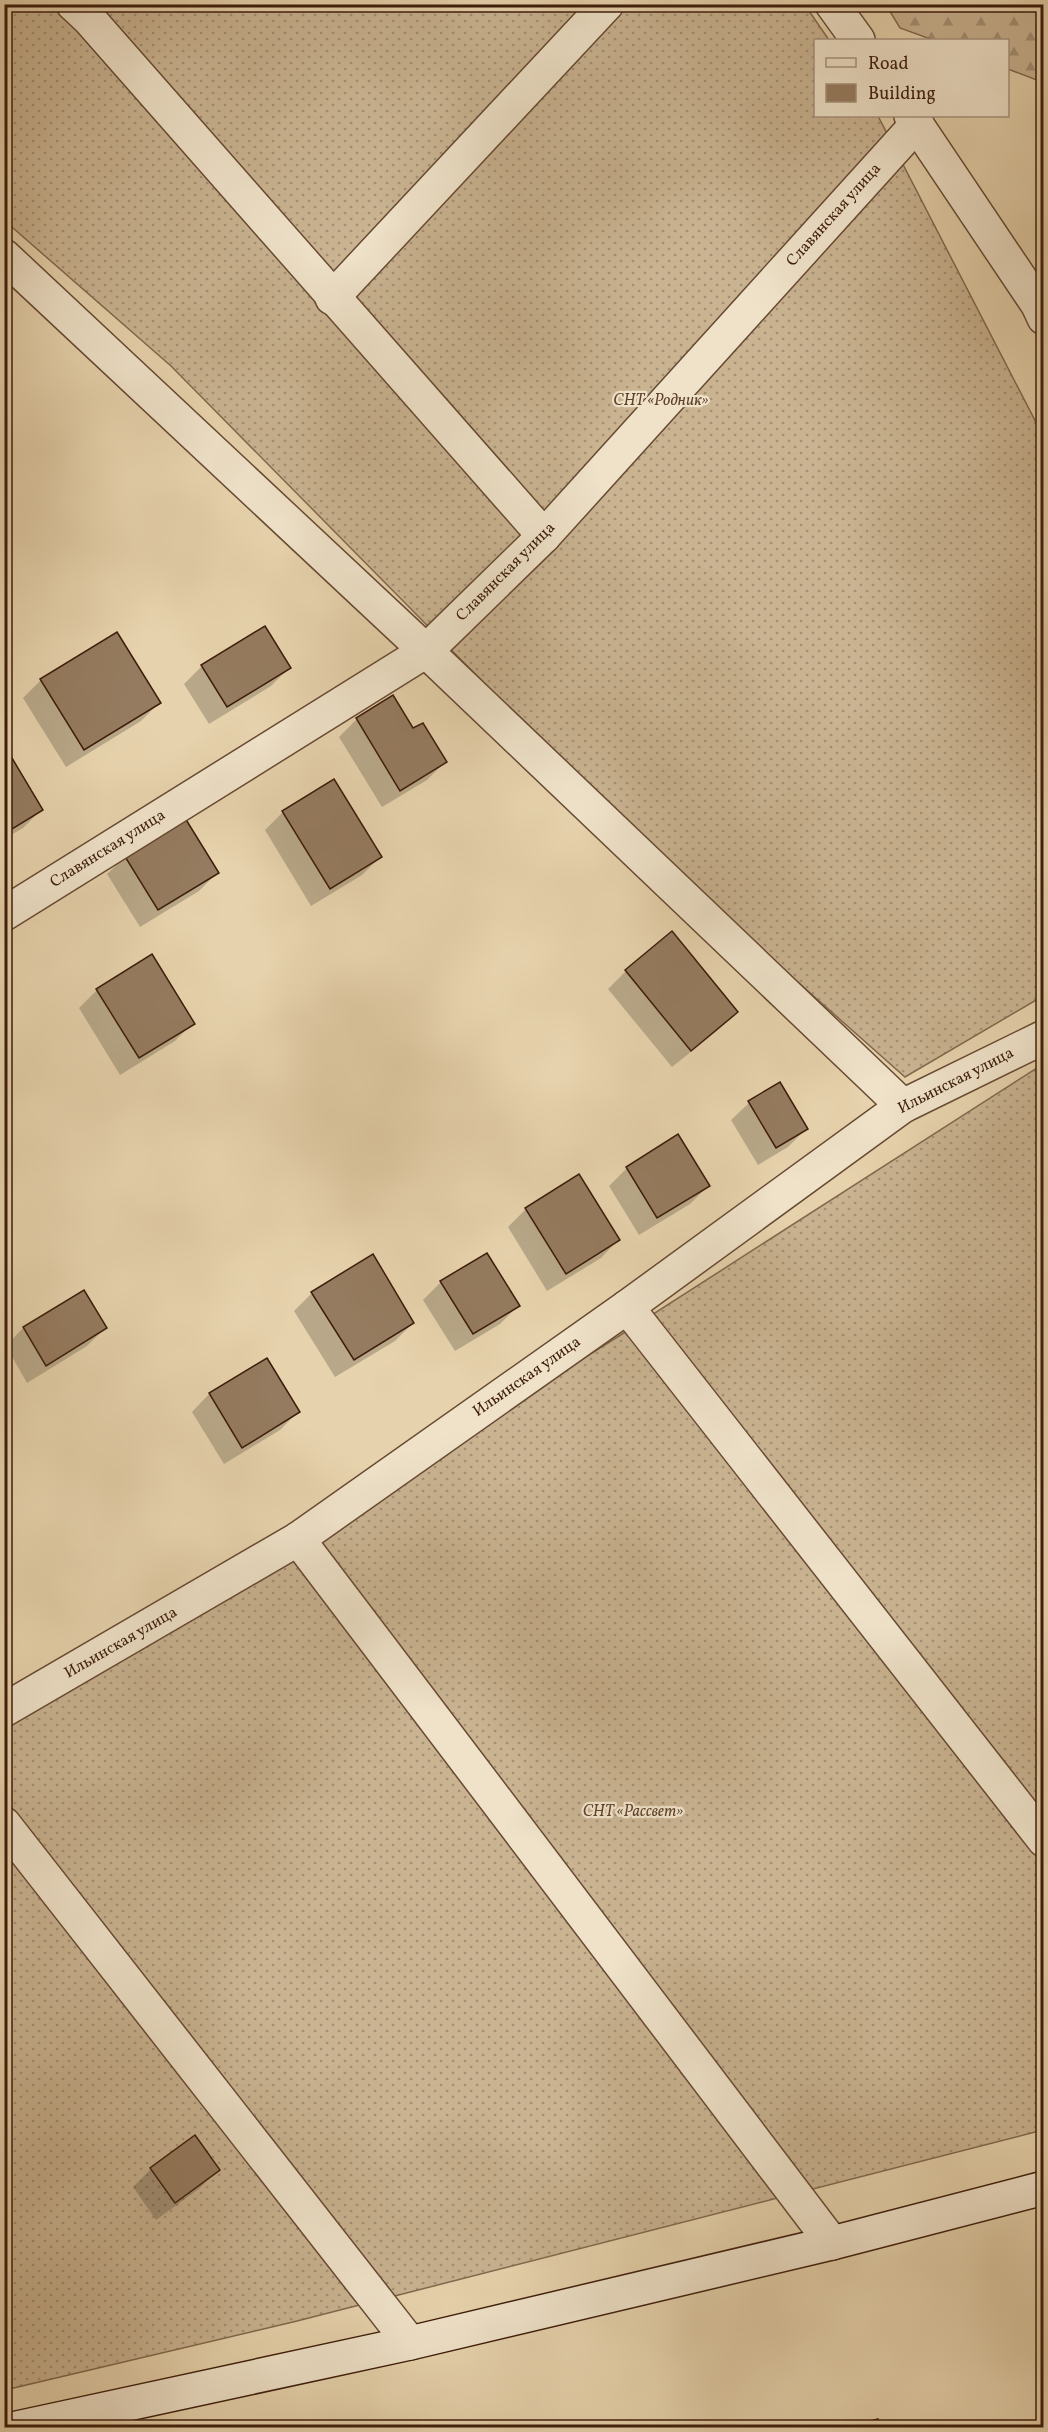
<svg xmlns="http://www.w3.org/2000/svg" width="1048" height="2432" font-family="Vollkorn,serif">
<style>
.grass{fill:url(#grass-dots);stroke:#83684e;stroke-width:1.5}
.forest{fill:url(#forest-firs);stroke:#83684e;stroke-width:1.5}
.shadow{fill:#0003}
.building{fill:#957b5f;stroke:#3d1d0b;stroke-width:1.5}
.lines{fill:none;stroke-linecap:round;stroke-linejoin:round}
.minor-casing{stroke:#674a33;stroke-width:36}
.secondary-casing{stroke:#3d1d0b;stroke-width:36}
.minor{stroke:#efe2c9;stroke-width:33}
.secondary{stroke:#efe2c9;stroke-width:33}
.labels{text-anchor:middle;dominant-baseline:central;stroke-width:4.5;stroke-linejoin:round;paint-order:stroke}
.street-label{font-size:16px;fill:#3d1d0b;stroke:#efe2c9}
.park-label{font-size:16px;font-style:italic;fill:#60422c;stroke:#efe2c9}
</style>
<defs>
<pattern id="grass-dots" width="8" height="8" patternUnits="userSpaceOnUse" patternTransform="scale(1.5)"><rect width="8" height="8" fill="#c9b391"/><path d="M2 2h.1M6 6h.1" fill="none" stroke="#a49175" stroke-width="1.8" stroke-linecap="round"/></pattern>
<pattern id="forest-firs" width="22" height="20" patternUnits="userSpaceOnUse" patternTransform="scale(1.5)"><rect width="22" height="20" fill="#c9b391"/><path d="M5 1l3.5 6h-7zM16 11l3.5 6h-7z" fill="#a49175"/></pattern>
</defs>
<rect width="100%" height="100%" fill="#e6d2ac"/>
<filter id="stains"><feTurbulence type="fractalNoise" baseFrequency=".00333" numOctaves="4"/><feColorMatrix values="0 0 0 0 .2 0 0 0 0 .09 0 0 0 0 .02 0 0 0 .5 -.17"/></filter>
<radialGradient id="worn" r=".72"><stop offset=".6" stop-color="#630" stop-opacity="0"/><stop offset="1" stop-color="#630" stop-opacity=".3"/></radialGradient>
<g class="grass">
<polygon points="5,5 805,5 829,40 816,40 816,116 878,116 1043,436 1043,996 905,1077 652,853 171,366 5,221"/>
<polygon points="1043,1064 1043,2130 297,2321 5,2390 5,1722 619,1336"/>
</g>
<polygon class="forest" points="886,5 1043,5 1043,97 1042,82 1008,69 1008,40 933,40 900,28"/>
<g class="shadow">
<polygon points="202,666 289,668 271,686 209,724 184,684"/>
<polygon points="41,680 159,703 141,721 66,767 23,698"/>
<polygon points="392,697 413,730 445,762 427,780 382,807 339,737 357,719"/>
<polygon points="4,751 41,810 23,828 4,839"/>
<polygon points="334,781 380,857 362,875 311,906 265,830 283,812"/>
<polygon points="125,857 217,873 199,891 140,927 107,874"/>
<polygon points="626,971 736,1012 718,1030 672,1067 608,989"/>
<polygon points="97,990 193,1023 175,1041 120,1075 79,1008"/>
<polygon points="749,1103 806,1129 788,1147 758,1165 731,1120"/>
<polygon points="627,1168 708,1186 690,1204 639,1235 609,1186"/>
<polygon points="579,1176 618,1240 601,1258 547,1291 508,1227 526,1209"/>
<polygon points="441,1282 518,1306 500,1324 455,1351 423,1300"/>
<polygon points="84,1292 105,1328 87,1346 27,1383 6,1346 23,1328"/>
<polygon points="312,1293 413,1323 395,1341 335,1377 294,1311"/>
<polygon points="266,1360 298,1412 280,1430 224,1464 192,1412 209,1394"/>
<polygon points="151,2169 218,2170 200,2188 156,2220 133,2187"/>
</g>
<g class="building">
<polygon points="265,626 291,668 227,707 201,665"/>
<polygon points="117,632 161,703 84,750 40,679"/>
<polygon points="393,695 413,728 423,723 447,762 400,791 356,718"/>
<polygon points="6,748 43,810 4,834 4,749"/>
<polygon points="334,779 382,857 330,889 282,811"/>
<polygon points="185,818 219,873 158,910 124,855"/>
<polygon points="672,931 738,1012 691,1051 625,970"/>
<polygon points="152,954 195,1024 139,1058 96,989"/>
<polygon points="780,1082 808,1129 776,1148 748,1101"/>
<polygon points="678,1134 710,1186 657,1218 626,1167"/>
<polygon points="579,1174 620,1240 566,1274 525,1208"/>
<polygon points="487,1253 520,1306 473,1334 440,1281"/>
<polygon points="373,1254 414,1323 354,1360 311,1292"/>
<polygon points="84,1290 107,1328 46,1366 23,1327"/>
<polygon points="267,1358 300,1412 242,1448 209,1393"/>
<polygon points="195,2135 220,2170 175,2203 150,2168"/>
<polygon points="878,2419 880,2428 842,2428"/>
</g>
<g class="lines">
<g class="minor-casing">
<g id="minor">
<polyline points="73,4 90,20 544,536"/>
<polyline points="832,4 858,40"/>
<polyline points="911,116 1038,305 1044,318"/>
<polyline points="4,256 426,651 903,1106"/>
<polyline points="332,298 607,4"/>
<polyline points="4,914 426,651 544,536 917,124"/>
<polyline points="627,1307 1044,1840"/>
<polyline points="298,1539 832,2243"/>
<polyline points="4,1710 298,1539 627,1307 903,1106 1044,1037"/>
<polyline points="4,1824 410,2343"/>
</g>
</g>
<g class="secondary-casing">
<polyline id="secondary" points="17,2428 410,2343 832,2243 1044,2188"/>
</g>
<use href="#minor" class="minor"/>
<use href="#secondary" class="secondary"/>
</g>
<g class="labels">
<g class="street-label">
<text transform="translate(834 215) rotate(-48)">Славянская улица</text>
<text transform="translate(506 572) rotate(-45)">Славянская улица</text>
<text transform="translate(108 849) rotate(-32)">Славянская улица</text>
<text transform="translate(956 1081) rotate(-27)">Ильинская улица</text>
<text transform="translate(527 1377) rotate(-35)">Ильинская улица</text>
<text transform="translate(121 1643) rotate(-30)">Ильинская улица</text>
</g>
<g class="park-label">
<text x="661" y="401">СНТ «Родник»</text>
<text x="633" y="1812">СНТ «Рассвет»</text>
</g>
</g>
<rect width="1048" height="2432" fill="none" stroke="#e6d2ac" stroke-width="24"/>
<rect x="6" y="6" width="1036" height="2420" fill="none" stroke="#3d1d0b" stroke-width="3"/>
<rect x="12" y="12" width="1024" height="2408" fill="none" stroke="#3d1d0b" stroke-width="1.5"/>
<rect x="814" y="39" width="195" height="78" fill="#efe2c9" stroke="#a8937d" stroke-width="1.5"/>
<rect x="826" y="58" width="30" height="9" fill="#efe2c9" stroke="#a8937d" stroke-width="1.5"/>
<text x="868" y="69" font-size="18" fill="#3d1d0b">Road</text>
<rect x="826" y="84" width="30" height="18" fill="#957b5f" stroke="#a8937d" stroke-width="1.5"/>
<text x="868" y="99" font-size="18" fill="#3d1d0b">Building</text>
<rect width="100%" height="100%" filter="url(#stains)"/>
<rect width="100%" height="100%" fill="url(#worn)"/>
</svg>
